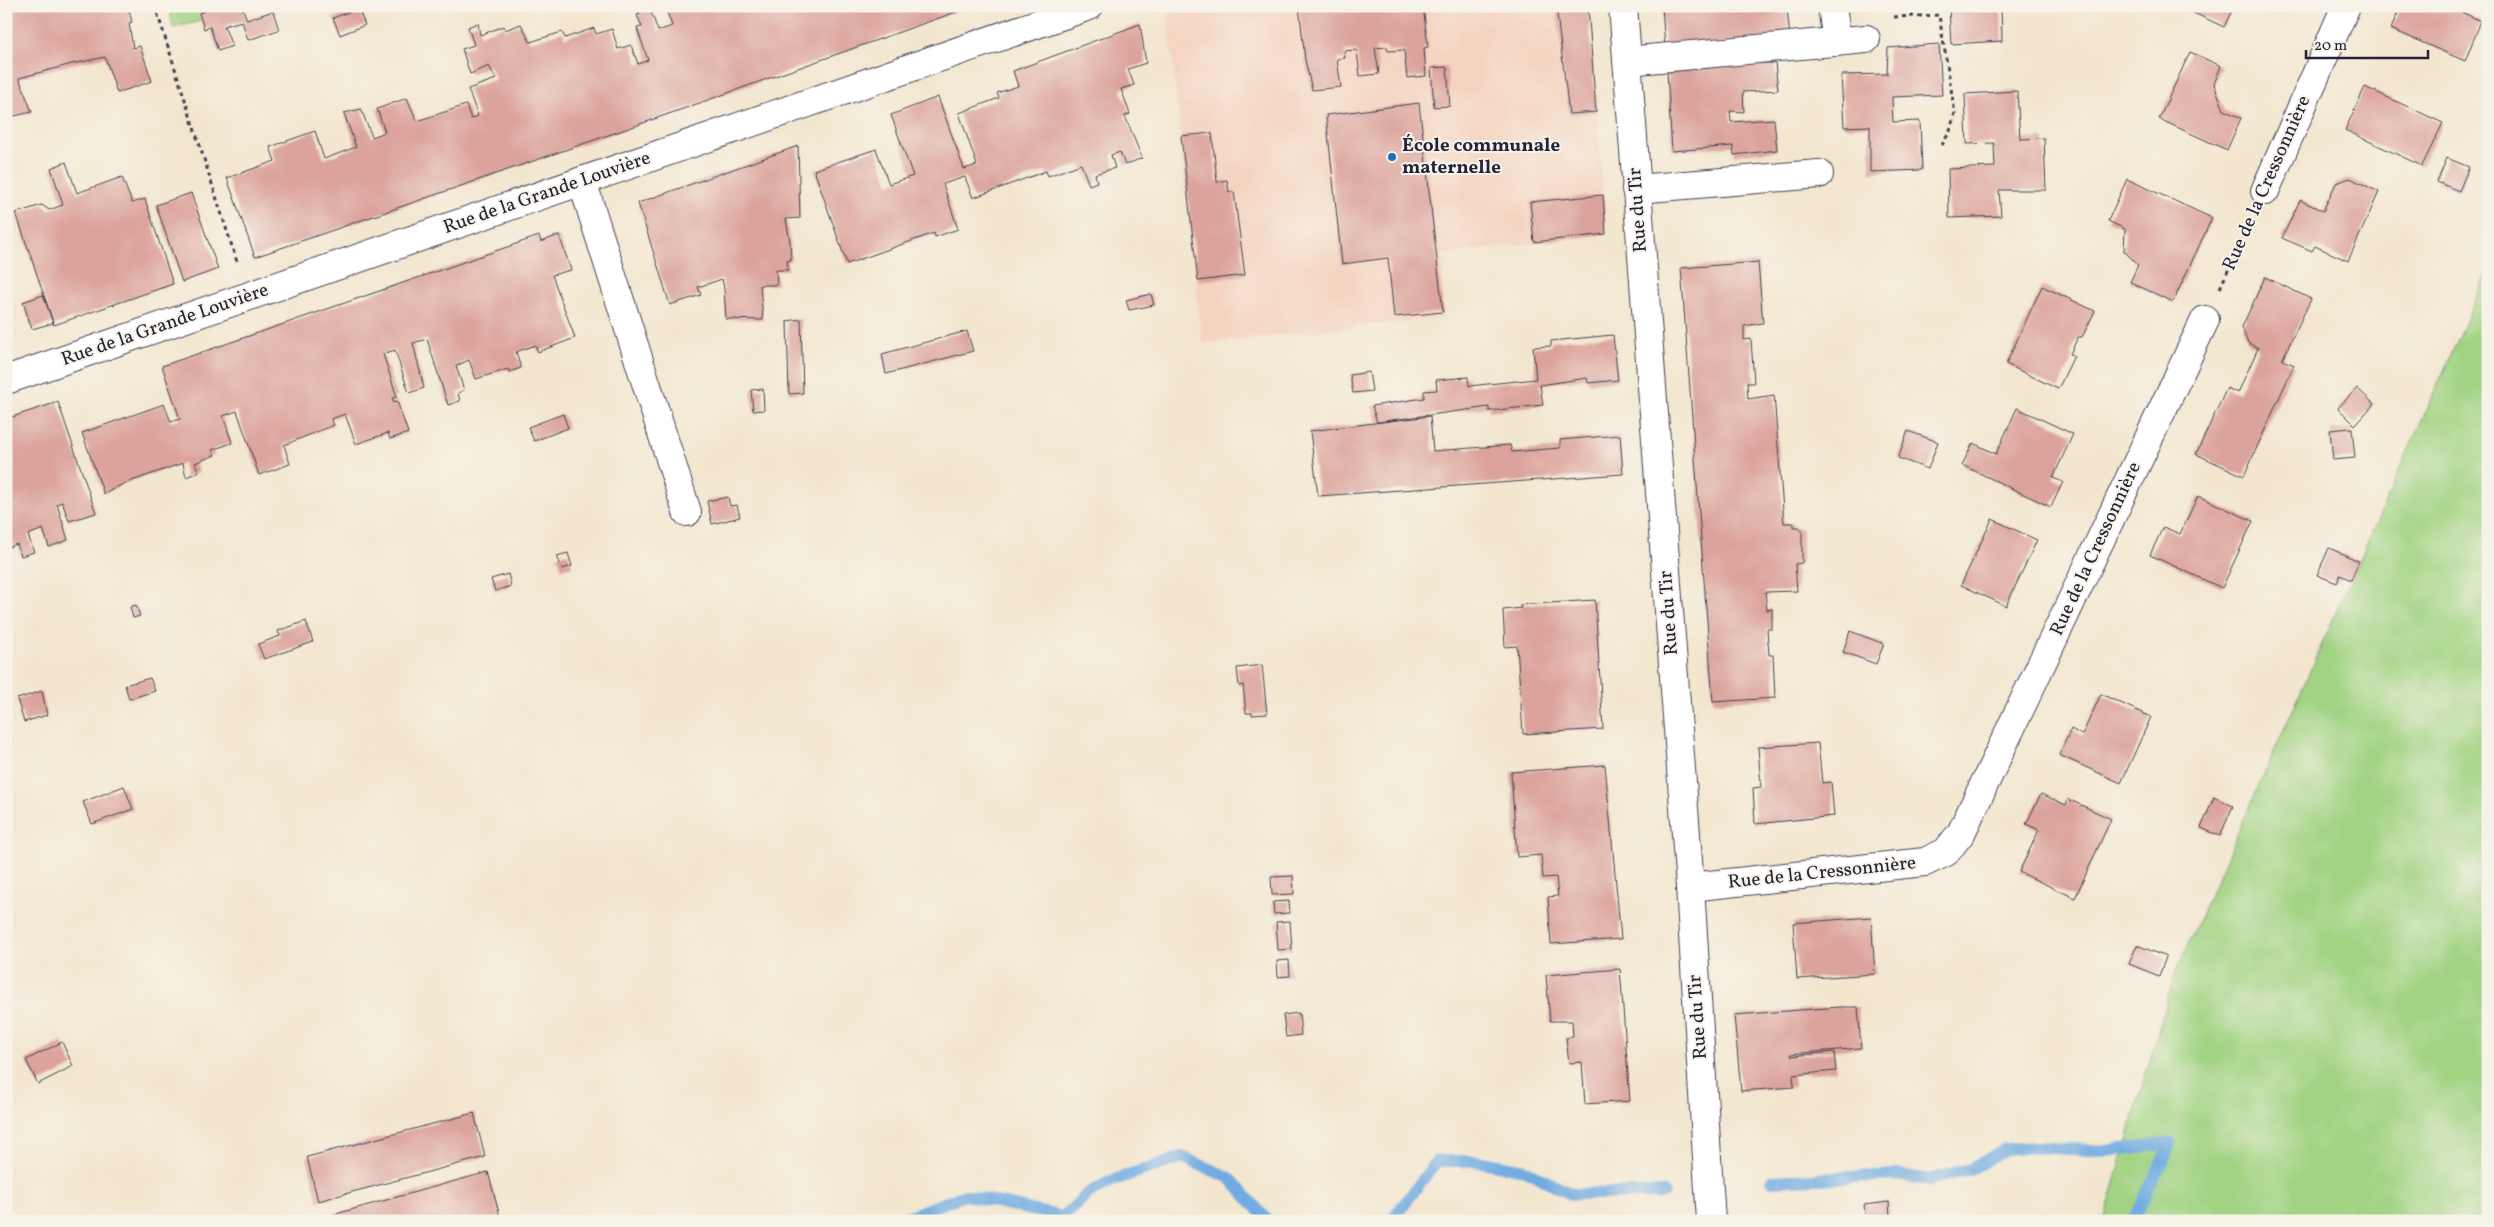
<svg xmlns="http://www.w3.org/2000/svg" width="2494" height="1227" font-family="Vollkorn,serif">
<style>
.built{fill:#f4d3c0}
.green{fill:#a1d383;stroke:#627a5f}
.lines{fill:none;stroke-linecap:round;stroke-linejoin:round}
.stream{stroke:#71abe1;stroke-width:12}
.building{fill:#dba39b}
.minor-casing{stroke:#413f51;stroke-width:30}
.major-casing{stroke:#413f51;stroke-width:30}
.path{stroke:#413f51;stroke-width:3;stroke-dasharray:4 4;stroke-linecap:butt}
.minor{stroke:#fff;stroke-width:28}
.major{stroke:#fff;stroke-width:28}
.poi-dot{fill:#1f6fb2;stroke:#f7f3e8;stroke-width:2}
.labels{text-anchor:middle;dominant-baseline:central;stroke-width:4;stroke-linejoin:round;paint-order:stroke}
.poi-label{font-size:19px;font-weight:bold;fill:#22223b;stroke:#f7f3e8;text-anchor:start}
.street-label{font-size:19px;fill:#22223b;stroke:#f7f3e8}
</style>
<rect width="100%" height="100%" fill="#f7f3e8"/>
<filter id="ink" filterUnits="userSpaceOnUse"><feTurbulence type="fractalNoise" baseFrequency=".02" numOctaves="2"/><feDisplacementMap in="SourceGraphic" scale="10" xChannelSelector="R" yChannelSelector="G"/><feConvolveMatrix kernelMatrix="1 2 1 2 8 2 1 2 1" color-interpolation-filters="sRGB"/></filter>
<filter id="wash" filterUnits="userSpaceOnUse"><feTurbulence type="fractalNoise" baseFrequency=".0096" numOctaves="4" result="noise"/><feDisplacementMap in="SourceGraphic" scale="20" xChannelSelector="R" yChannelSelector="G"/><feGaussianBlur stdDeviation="1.12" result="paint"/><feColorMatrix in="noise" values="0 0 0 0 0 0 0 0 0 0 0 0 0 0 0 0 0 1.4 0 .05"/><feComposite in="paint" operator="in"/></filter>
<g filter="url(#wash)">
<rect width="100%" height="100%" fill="#f3e6cf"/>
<polygon class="built" points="1167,6 1588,6 1598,106 1604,235 1442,254 1443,317 1202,344"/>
<g class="green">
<polygon points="169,6 258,6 173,28"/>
<polygon points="2488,272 2488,1221 2104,1221 2174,976"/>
</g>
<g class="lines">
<g class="stream">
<polyline points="1772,1181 1898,1175 1929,1180 1973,1168 2005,1149 2037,1147 2106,1151 2171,1143 2133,1221"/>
<polyline points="896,1221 965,1195 1063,1217 1087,1194 1111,1181 1182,1157 1230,1178 1268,1221"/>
<polyline points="1391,1221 1437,1161 1476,1161 1525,1170 1571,1194 1664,1193"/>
</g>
</g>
<g id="blocks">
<g class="building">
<polygon points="6,6 128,6 132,22 129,23 133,48 140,46 152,81 117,93 105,57 72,64 19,78 32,112 6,118"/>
<polygon points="217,6 242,6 247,20 273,11 279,30 248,40 242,21 224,26 232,46 218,51 210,27 204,29 199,13"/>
<polygon points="640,6 649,6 658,31 672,26 665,6 970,7 629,128 255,257 227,178 275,161 270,147 315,131 324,159 356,147 344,113 361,109 372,137 385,132 377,109 407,98 417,121 466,105 471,119 478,116 468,89 496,79 489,66 470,74 462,49 474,45 468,27 478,23 480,35 504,26 505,30 521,24 530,42 562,32 565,38 594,28 596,34 612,29 618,49 631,45 638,64 648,60 637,28 642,27 637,15 640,14 638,7"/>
<polygon points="1299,6 1423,6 1428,47 1424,48 1426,76 1407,78 1404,50 1388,51 1387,47 1375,48 1379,74 1360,76 1357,50 1344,51 1345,58 1337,59 1341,87 1312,90 1305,60"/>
<polygon points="1556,6 1588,6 1596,112 1569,114"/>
<polygon points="1662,6 1744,6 1744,12 1787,9 1790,37 1665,48"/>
<polygon points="1949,6 2001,6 2002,41 1951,44"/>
<polygon points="2179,6 2234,6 2224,27"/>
<polygon points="2405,6 2459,6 2457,10 2481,21 2465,61 2391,29 2399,10 2403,12"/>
<polygon points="358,8 365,25 340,35 333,18"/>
<polygon points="1140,24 1146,63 1128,69 1134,85 1121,89 1130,114 1125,116 1142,158 1125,165 1120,152 1111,155 1115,168 1095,174 1097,182 1089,185 1081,164 1048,176 1046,171 973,198 965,177 943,184 958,229 935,237 934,233 847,264 814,170 876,149 889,184 913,176 891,115 938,97 964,169 977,165 959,113 999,98 997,93 1018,86 1013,71"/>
<polygon points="1939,44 1942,95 1892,97 1893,122 1920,121 1922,170 1870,172 1870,126 1844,127 1841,75 1887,74 1888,48"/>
<polygon points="2190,52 2221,66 2214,84 2224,110 2241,118 2227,150 2159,119"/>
<polygon points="1756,63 1775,63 1778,90 1743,92 1744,112 1730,111 1731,122 1774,119 1777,150 1734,155 1733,146 1672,151 1667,72"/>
<polygon points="1447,67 1450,106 1434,107 1431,68"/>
<polygon points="2365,87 2443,123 2422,166 2345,130"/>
<polygon points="2017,91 2020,139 2044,138 2046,190 1999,190 2001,216 1949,218 1948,169 1995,167 1994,143 1967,144 1965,94"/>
<polygon points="1419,103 1443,312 1394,317 1388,258 1342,264 1326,115"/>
<polygon points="1212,133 1217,182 1227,180 1229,192 1234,192 1245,275 1198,281 1181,136"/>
<polygon points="798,146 800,218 786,219 790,242 791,260 787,261 788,270 776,270 777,285 760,285 763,320 726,319 724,288 722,279 698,287 701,295 670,305 638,203"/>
<polygon points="2447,158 2469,167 2459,191 2437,182"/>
<polygon points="66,162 77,193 122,177 132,203 145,199 173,284 54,325 16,213 42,205 49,210 63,205 51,168"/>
<polygon points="2350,178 2379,192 2348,261 2315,246 2312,251 2282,238 2300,200 2323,211 2336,183"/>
<polygon points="2127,179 2212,218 2173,302 2130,282 2138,265 2124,251 2125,229 2108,221"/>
<polygon points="191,193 218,269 182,282 156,205"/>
<polygon points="1603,195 1606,234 1534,242 1530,202"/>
<polygon points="559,235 571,270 552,275 575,338 538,352 535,345 516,352 521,368 509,372 508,369 476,379 469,360 456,366 464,390 458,393 460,401 448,405 427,339 413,343 424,388 409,393 395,350 383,354 397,397 392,398 394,402 397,401 408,433 390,439 388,433 356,444 345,414 331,419 334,425 284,445 290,464 259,475 237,411 223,416 232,443 212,450 215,455 195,463 199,472 186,477 183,463 123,484 104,494 82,433 164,404 171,422 180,419 162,366 539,236 541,242"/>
<polygon points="1758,262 1763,323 1744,326 1744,340 1751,339 1754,383 1747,383 1748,399 1774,395 1784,523 1793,523 1793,527 1799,527 1802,530 1802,563 1795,564 1797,591 1765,592 1767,610 1772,609 1772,629 1767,629 1769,655 1773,655 1775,698 1713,702 1681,268"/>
<polygon points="2265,277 2311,299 2282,360 2294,365 2244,476 2196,454 2227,388 2238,393 2258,348 2248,343 2242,327"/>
<polygon points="2042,286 2095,311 2082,337 2078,337 2070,354 2074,356 2058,389 2006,364"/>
<polygon points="1151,294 1154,305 1129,310 1126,300"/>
<polygon points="43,295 53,323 32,329 23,302"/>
<polygon points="801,319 803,393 789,394 787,321"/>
<polygon points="967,331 973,351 886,374 882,354"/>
<polygon points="1613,335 1618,380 1588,383 1587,378 1540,385 1543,405 1489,411 1489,407 1377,422 1372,406 1424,398 1424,391 1437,390 1436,380 1468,377 1469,386 1536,379 1533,347 1551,346 1551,341"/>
<polygon points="1369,372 1372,391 1353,393 1350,375"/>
<polygon points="2357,388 2374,404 2355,425 2338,408"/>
<polygon points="763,389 764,410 753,411 751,390"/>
<polygon points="58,402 96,513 69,521 62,502 57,504 68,540 49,547 43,529 28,535 34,552 21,556 17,544 6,548 6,419"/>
<polygon points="2017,408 2073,434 2053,478 2063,482 2051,507 1962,465 1973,443 1996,454"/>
<polygon points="563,414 568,428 534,441 528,427"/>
<polygon points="1430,416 1433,451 1510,445 1512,452 1560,448 1560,440 1620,435 1623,474 1318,496 1310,431"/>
<polygon points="2352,428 2355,458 2333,460 2330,430"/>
<polygon points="1908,431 1938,442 1928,469 1898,458"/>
<polygon points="2198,496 2253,521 2222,588 2150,555 2163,527 2180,534"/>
<polygon points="728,497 730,506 737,505 740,517 712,524 707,501"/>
<polygon points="1992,519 2037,540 2006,606 1961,585"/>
<polygon points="2329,548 2359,561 2351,580 2340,575 2337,583 2317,575"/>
<polygon points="568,553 572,566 562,569 557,556"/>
<polygon points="508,574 511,586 495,591 491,579"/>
<polygon points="1595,600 1603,729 1523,734 1517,646 1505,647 1503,610 1521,608 1520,605"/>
<polygon points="136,605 140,616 133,618 130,607"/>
<polygon points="306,621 313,642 264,659 258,644 280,636 278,631"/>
<polygon points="1850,631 1884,644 1876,664 1843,652"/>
<polygon points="1262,665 1267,714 1252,715 1252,713 1246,713 1243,685 1239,686 1237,668"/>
<polygon points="150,678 155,691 129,699 125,685"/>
<polygon points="42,691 47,715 24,722 17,699"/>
<polygon points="2101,694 2151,717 2121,783 2059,755 2071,729 2082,735"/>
<polygon points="1818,743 1822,783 1831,782 1834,816 1755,824 1753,788 1761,787 1758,747"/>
<polygon points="1605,765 1621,939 1551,944 1548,897 1558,896 1556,877 1543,878 1541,855 1517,857 1511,772"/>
<polygon points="124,786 133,809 92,824 83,802"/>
<polygon points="2041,794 2066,805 2068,799 2111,819 2075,898 2019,872 2039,830 2026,824"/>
<polygon points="2214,797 2233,806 2220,836 2201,828"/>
<polygon points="1293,876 1294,894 1272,895 1271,877"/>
<polygon points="1289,901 1290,913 1274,914 1273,902"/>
<polygon points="1871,917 1875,974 1797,979 1793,923"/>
<polygon points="1290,921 1292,949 1278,950 1276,922"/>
<polygon points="2137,945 2166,957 2159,976 2129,964"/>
<polygon points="1289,960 1290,976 1278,977 1277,961"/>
<polygon points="1620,969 1630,1101 1585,1104 1582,1062 1569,1063 1566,1038 1573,1037 1572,1021 1550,1021 1546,975"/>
<polygon points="1840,1007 1858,1007 1861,1048 1791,1054 1792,1056 1834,1052 1836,1071 1793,1075 1794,1087 1741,1091 1734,1015"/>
<polygon points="1299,1013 1301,1035 1286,1037 1283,1015"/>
<polygon points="62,1042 73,1066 38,1084 26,1060"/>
<polygon points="474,1113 485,1157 318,1201 307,1157"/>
<polygon points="488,1172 501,1220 314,1221 314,1220"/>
<polygon points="1889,1202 1890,1217 1866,1220 1864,1205"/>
</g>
</g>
</g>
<g filter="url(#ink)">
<use href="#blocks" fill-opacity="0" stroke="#413f51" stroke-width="1"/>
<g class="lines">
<g class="minor-casing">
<g id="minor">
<polyline points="1832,6 1837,42"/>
<polyline points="1627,61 1866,39"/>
<polyline points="582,181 687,512"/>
<polyline points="1636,189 1819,174"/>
<polyline points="2265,191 2346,6"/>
<polyline points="1690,887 1925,862 1946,852 1961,833 2205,320"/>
</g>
</g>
<g class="major-casing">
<g id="major">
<polyline points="1623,6 1690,887 1711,1221"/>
<polyline points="6,380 1089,6"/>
</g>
</g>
<g class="path">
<polyline points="155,6 237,262"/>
<polyline points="1911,6 1912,16"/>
<polyline points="1894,17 1939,15 1955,113 1950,131 1942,145"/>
<polyline points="2220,288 2251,221"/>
</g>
<use href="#minor" class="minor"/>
<use href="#major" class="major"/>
</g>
</g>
<circle class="poi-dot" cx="1392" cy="157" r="5"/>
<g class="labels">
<g class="poi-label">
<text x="1402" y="146">École communale<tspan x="1402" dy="22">maternelle</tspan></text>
</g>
<g class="street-label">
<text transform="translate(2267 183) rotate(-66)">Rue de la Cressonnière</text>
<text transform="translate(547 193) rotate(-19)">Rue de la Grande Louvière</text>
<text transform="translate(1638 210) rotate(-94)">Rue du Tir</text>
<text transform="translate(165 325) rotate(-19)">Rue de la Grande Louvière</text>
<text transform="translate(2096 549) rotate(-65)">Rue de la Cressonnière</text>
<text transform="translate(1669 613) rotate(-94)">Rue du Tir</text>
<text transform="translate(1822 873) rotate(-6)">Rue de la Cressonnière</text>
<text transform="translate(1698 1017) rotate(-94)">Rue du Tir</text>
</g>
</g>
<rect width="2494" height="1227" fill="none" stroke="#f7f3e8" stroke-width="25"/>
<path d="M2306 50v8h122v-8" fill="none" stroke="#22223b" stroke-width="2.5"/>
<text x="2314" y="50" font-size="15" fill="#22223b" stroke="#f7f3e8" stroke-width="4" paint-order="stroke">20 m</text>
</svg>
